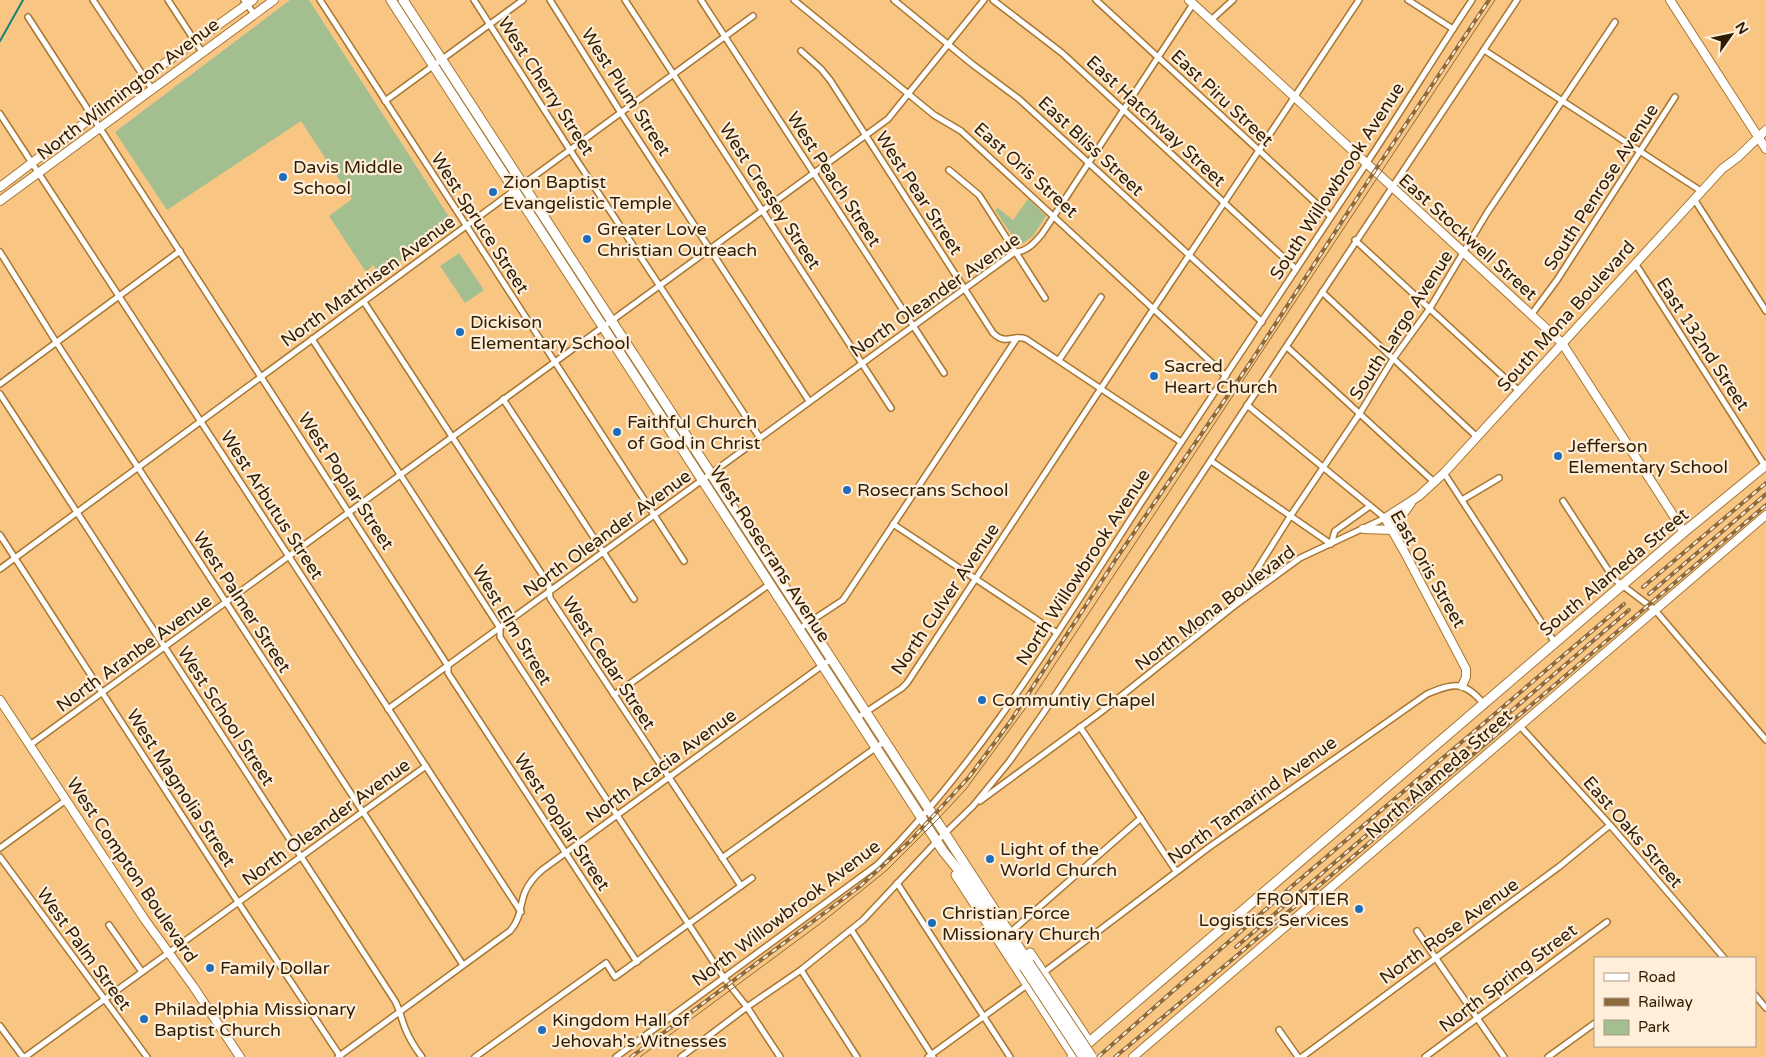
<svg xmlns="http://www.w3.org/2000/svg" width="1766" height="1057" font-family="'Varela Round',sans-serif">
<style>
.green{fill:#a3bf90}
.lines{fill:none;stroke-linecap:round;stroke-linejoin:round}
.stream{stroke:#138479;stroke-width:2}
.street-casing{stroke:#a77632;stroke-width:8}
.secondary-casing{stroke:#a77632;stroke-width:10}
.primary-casing{stroke:#a77632;stroke-width:11}
.street{stroke:#fff;stroke-width:5}
.secondary{stroke:#fff;stroke-width:8}
.primary{stroke:#fff;stroke-width:9}
.tram{stroke:#8c6a3c;stroke-width:1}
.rail-casing{stroke:#8c6a3c;stroke-width:4}
.rail{stroke:#feeeda;stroke-width:2;stroke-dasharray:5.5;stroke-linecap:butt}
.primary-bridge-casing{stroke:#a77632;stroke-width:11;stroke-linecap:butt}
.primary-bridge{stroke:#fff;stroke-width:9}
.poi-dot{fill:#1e6dbc;stroke:#feeeda;stroke-width:2}
.labels{text-anchor:middle;dominant-baseline:central;stroke-width:4.5;stroke-linejoin:round;paint-order:stroke}
.street-label{font-size:18px;fill:#301d01;stroke:#feeeda}
.poi-label{font-size:18px;fill:#301d01;stroke:#feeeda;text-anchor:start}
</style>
<rect width="100%" height="100%" fill="#f9c582"/>
<g class="green">
<polygon points="290,0 309,0 451,220 381,277 373,265 366,272 329,216 352,199 301,121 167,210 115,132"/>
<polygon points="1028,199 1046,216 1033,236 1019,246 995,210 998,208 1013,220"/>
<polygon points="459,253 484,290 465,303 440,266"/>
</g>
<g class="lines">
<polyline class="stream" points="0,41 23,0"/>
<g class="street-casing">
<g id="street">
<polyline points="93,0 152,89"/>
<polyline points="168,0 202,52"/>
<polyline points="244,0 254,14"/>
<polyline points="320,0 684,561"/>
<polyline points="474,0 570,150 760,438"/>
<polyline points="550,0 621,113 809,401"/>
<polyline points="625,0 891,408"/>
<polyline points="701,0 944,373"/>
<polyline points="794,0 934,115 961,131 1226,376"/>
<polyline points="894,0 972,64 1019,99 1262,322"/>
<polyline points="993,0 1062,53 1295,268"/>
<polyline points="1096,0 1330,216"/>
<polyline points="1408,0 1453,29"/>
<polyline points="28,17 448,666 448,673 637,962"/>
<polyline points="1211,20 1233,0"/>
<polyline points="1484,50 1701,191"/>
<path d="M801,51L821,69L830,80L993,333C1006,346 1013,334 1026,339L1181,442"/>
<polyline points="385,101 523,0"/>
<polyline points="0,114 521,912"/>
<polyline points="949,170 979,195 1045,298"/>
<polyline points="522,185 753,16"/>
<polyline points="1694,199 1766,311"/>
<polyline points="1355,240 1519,391"/>
<polyline points="0,252 56,342 463,965"/>
<polyline points="1635,263 1765,466"/>
<polyline points="1322,292 1477,437"/>
<polyline points="364,302 549,585 550,598 741,886"/>
<polyline points="1531,315 1557,280 1675,97"/>
<polyline points="312,339 500,628 500,637 724,978 747,1007 780,1057"/>
<polyline points="1287,347 1434,482"/>
<polyline points="1059,360 1101,297"/>
<polyline points="0,384 180,251"/>
<path d="M0,394L395,1001C400,1010 401,1018 405,1028C409,1038 415,1048 422,1057"/>
<polyline points="503,399 634,599"/>
<polyline points="1211,461 1331,544 1335,531 1370,506"/>
<polyline points="1444,473 1555,643"/>
<polyline points="1462,500 1499,478"/>
<polyline points="1563,501 1614,579 1655,610 1766,740"/>
<polyline points="893,524 1057,633"/>
<polyline points="0,535 238,902 340,1056"/>
<polyline points="0,569 515,190"/>
<polyline points="1234,606 1291,515 1360,413 1393,359 1430,308 1487,213 1615,22"/>
<polyline points="799,629 843,600 1017,338"/>
<polyline points="614,695 770,584"/>
<path d="M388,709L1015,252C1027,252 1035,242 1042,234L1193,4"/>
<polyline points="857,718 902,688 907,683 1140,329 1359,0"/>
<polyline points="1520,726 1610,825 1724,958"/>
<polyline points="1080,727 1176,871"/>
<polyline points="30,745 888,119 984,0"/>
<polyline points="980,801 1101,712 1234,606 1300,558 1385,518 1247,405"/>
<polyline points="0,848 66,800"/>
<polyline points="0,857 147,1057"/>
<polyline points="722,858 885,741"/>
<polyline points="897,883 1010,1057"/>
<polyline points="109,925 142,972"/>
<polyline points="1013,930 1141,818"/>
<polyline points="852,931 933,1057"/>
<polyline points="1417,931 1504,1057"/>
<polyline points="801,970 857,1057"/>
<path d="M1043,973L1208,848L1427,694C1456,682 1464,681 1485,705"/>
<polyline points="1755,995 1766,1008"/>
<polyline points="0,1026 23,1057"/>
<polyline points="1279,1030 1298,1057"/>
<polyline points="25,1057 426,766"/>
<path d="M338,1057L510,931C522,917 519,907 525,892C529,883 535,876 542,870L831,659"/>
<polyline points="475,1057 606,963 615,977 752,878"/>
<path d="M616,1057L877,865C983,759 1060,628 1141,503C1215,390 1290,277 1366,164C1402,110 1436,54 1472,0"/>
<path d="M681,1057L747,1007L801,970L863,920L937,841L973,806L1009,762L1042,715C1200,476 1358,238 1517,0"/>
<polyline points="928,1057 1027,985"/>
<polyline points="1302,1057 1560,866 1610,825"/>
<polyline points="1425,1057 1607,922"/>
<polyline points="1548,1057 1595,1023"/>
</g>
</g>
<g class="secondary-casing">
<g id="secondary">
<polyline points="1189,0 1562,343 1684,532"/>
<polyline points="1670,0 1766,149"/>
<polyline points="0,187 144,78 253,0"/>
<polyline points="0,201 274,0"/>
<polyline points="1363,529 1392,530 1411,503"/>
<polyline points="1462,686 1466,677 1466,669 1405,553 1385,518 1419,496 1444,473 1722,169 1738,157 1766,130"/>
<polyline points="0,700 145,920 193,986 240,1057"/>
<polyline points="1133,1057 1766,515"/>
</g>
</g>
<g class="primary-casing">
<g id="primary">
<polyline points="391,0 943,851 968,882 1024,967"/>
<polyline points="403,0 1029,963"/>
<polyline points="956,875 1074,1056"/>
<polyline points="1030,953 1089,1042"/>
<polyline points="1072,1057 1684,532 1766,465"/>
</g>
</g>
<use href="#street" class="street"/>
<use href="#secondary" class="secondary"/>
<use href="#primary" class="primary"/>
<polyline class="tram" points="640,1057 825,920 886,871 940,817 966,789 1030,702 1495,0"/>
<g class="rail-casing">
<g id="rail">
<polyline points="1643,587 1766,483"/>
<polyline points="1649,594 1766,494"/>
<polyline points="1236,947 1629,610"/>
<polyline points="631,1057 859,887 910,841 969,777 1010,722 1116,559 1252,360 1374,172 1489,0"/>
<polyline points="1098,1057 1291,887 1624,604"/>
<polyline points="1115,1057 1234,958 1766,505"/>
</g>
</g>
<use href="#rail" class="rail"/>
<g class="primary-bridge-casing">
<g id="primary-bridge">
<polyline points="1029,963 1092,1057"/>
<polyline points="1024,967 1083,1057"/>
</g>
</g>
<use href="#primary-bridge" class="primary-bridge"/>
</g>
<g class="poi-dot">
<circle cx="283" cy="177" r="5"/>
<circle cx="493" cy="192" r="5"/>
<circle cx="587" cy="239" r="5"/>
<circle cx="460" cy="332" r="5"/>
<circle cx="1154" cy="376" r="5"/>
<circle cx="617" cy="432" r="5"/>
<circle cx="1558" cy="456" r="5"/>
<circle cx="847" cy="490" r="5"/>
<circle cx="982" cy="700" r="5"/>
<circle cx="990" cy="859" r="5"/>
<circle cx="1359" cy="909" r="5"/>
<circle cx="932" cy="923" r="5"/>
<circle cx="210" cy="968" r="5"/>
<circle cx="144" cy="1019" r="5"/>
<circle cx="542" cy="1030" r="5"/>
</g>
<g class="labels">
<g class="street-label">
<text transform="translate(546 86) rotate(57)">West Cherry Street</text>
<text transform="translate(128 89) rotate(-37)">North Wilmington Avenue</text>
<text transform="translate(626 92) rotate(57)">West Plum Street</text>
<text transform="translate(1222 98) rotate(43)">East Piru Street</text>
<text transform="translate(1156 121) rotate(43)">East Hatchway Street</text>
<text transform="translate(1091 146) rotate(43)">East Bliss Street</text>
<text transform="translate(1026 170) rotate(42)">East Oris Street</text>
<text transform="translate(834 179) rotate(57)">West Peach Street</text>
<text transform="translate(1337 181) rotate(-57)">South Willowbrook Avenue</text>
<text transform="translate(1601 187) rotate(-57)">South Penrose Avenue</text>
<text transform="translate(919 193) rotate(57)">West Pear Street</text>
<text transform="translate(770 196) rotate(57)">West Cressey Street</text>
<text transform="translate(480 223) rotate(57)">West Spruce Street</text>
<text transform="translate(1468 237) rotate(42)">East Stockwell Street</text>
<text transform="translate(368 281) rotate(-36)">North Matthisen Avenue</text>
<text transform="translate(935 295) rotate(-35)">North Oleander Avenue</text>
<text transform="translate(1566 316) rotate(-48)">South Mona Boulevard</text>
<text transform="translate(1401 325) rotate(-57)">South Largo Avenue</text>
<text transform="translate(1703 344) rotate(57)">East 132nd Street</text>
<text transform="translate(346 481) rotate(57)">West Poplar Street</text>
<text transform="translate(272 505) rotate(57)">West Arbutus Street</text>
<text transform="translate(607 533) rotate(-36)">North Oleander Avenue</text>
<text transform="translate(770 554) rotate(57)">West Rosecrans Avenue</text>
<text transform="translate(1083 567) rotate(-57)">North Willowbrook Avenue</text>
<text transform="translate(1428 569) rotate(60)">East Oris Street</text>
<text transform="translate(1614 572) rotate(-40)">South Alameda Street</text>
<text transform="translate(945 599) rotate(-56)">North Culver Avenue</text>
<text transform="translate(242 602) rotate(57)">West Palmer Street</text>
<text transform="translate(1215 608) rotate(-37)">North Mona Boulevard</text>
<text transform="translate(512 625) rotate(59)">West Elm Street</text>
<text transform="translate(134 653) rotate(-36)">North Aranbe Avenue</text>
<text transform="translate(609 663) rotate(57)">West Cedar Street</text>
<text transform="translate(226 716) rotate(57)">West School Street</text>
<text transform="translate(661 766) rotate(-36)">North Acacia Avenue</text>
<text transform="translate(1439 774) rotate(-41)">North Alameda Street</text>
<text transform="translate(181 788) rotate(57)">West Magnolia Street</text>
<text transform="translate(1252 800) rotate(-36)">North Tamarind Avenue</text>
<text transform="translate(326 822) rotate(-36)">North Oleander Avenue</text>
<text transform="translate(562 822) rotate(57)">West Poplar Street</text>
<text transform="translate(1633 832) rotate(49)">East Oaks Street</text>
<text transform="translate(132 870) rotate(56)">West Compton Boulevard</text>
<text transform="translate(786 913) rotate(-37)">North Willowbrook Avenue</text>
<text transform="translate(1449 931) rotate(-36)">North Rose Avenue</text>
<text transform="translate(84 949) rotate(54)">West Palm Street</text>
<text transform="translate(1508 978) rotate(-37)">North Spring Street</text>
</g>
<g class="poi-label">
<text x="293" y="167">Davis Middle<tspan x="293" dy="21">School</tspan></text>
<text x="503" y="182">Zion Baptist<tspan x="503" dy="21">Evangelistic Temple</tspan></text>
<text x="597" y="229">Greater Love<tspan x="597" dy="21">Christian Outreach</tspan></text>
<text x="470" y="322">Dickison<tspan x="470" dy="21">Elementary School</tspan></text>
<text x="1164" y="366">Sacred<tspan x="1164" dy="21">Heart Church</tspan></text>
<text x="627" y="422">Faithful Church<tspan x="627" dy="21">of God in Christ</tspan></text>
<text x="1568" y="446">Jefferson<tspan x="1568" dy="21">Elementary School</tspan></text>
<text x="857" y="490">Rosecrans School</text>
<text x="992" y="700">Communtiy Chapel</text>
<text x="1000" y="849">Light of the<tspan x="1000" dy="21">World Church</tspan></text>
<text x="1349" y="899" text-anchor="end">FRONTIER<tspan x="1349" dy="21">Logistics Services</tspan></text>
<text x="942" y="913">Christian Force<tspan x="942" dy="21">Missionary Church</tspan></text>
<text x="220" y="968">Family Dollar</text>
<text x="154" y="1009">Philadelphia Missionary<tspan x="154" dy="21">Baptist Church</tspan></text>
<text x="552" y="1020">Kingdom Hall of<tspan x="552" dy="21">Jehovah's Witnesses</tspan></text>
</g>
</g>
<rect x="1594" y="957" width="162" height="90" fill="#feeeda" stroke="#ac9a83"/>
<rect x="1604" y="973" width="25" height="8" fill="#ffffff" stroke="#ac9a83"/>
<text x="1638" y="982" font-size="15" fill="#301d01">Road</text>
<rect x="1604" y="998" width="25" height="8" fill="#8c6a3c" stroke="#ac9a83"/>
<text x="1638" y="1007" font-size="15" fill="#301d01">Railway</text>
<rect x="1604" y="1020" width="25" height="15" fill="#a3bf90" stroke="#ac9a83"/>
<text x="1638" y="1032" font-size="15" fill="#301d01">Park</text>
<g transform="translate(1731 35) rotate(57)" stroke="#feeeda" stroke-width="4" paint-order="stroke">
<path d="M0-4L9 19L0 12L-9 19Z" fill="#301d01"/>
<text y="-8" font-size="14" font-weight="bold" text-anchor="middle" fill="#301d01">N</text>
</g>
</svg>
